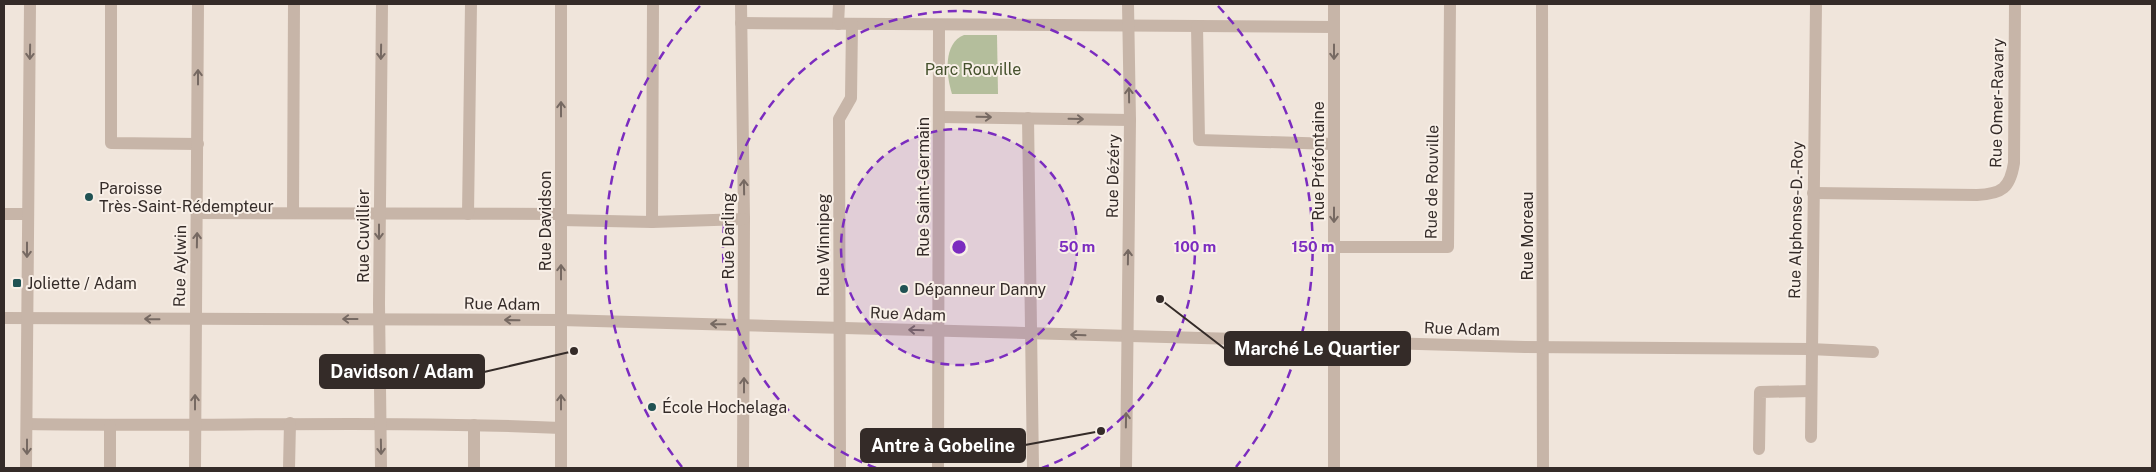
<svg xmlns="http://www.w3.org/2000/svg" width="2156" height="472" font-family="'Public Sans',sans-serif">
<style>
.green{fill:#b4be9c}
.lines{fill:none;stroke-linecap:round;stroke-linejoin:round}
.minor{stroke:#c7b5a8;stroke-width:12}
.oneway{stroke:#766962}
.ring{fill:none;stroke:#7b2cbf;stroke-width:2.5;stroke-dasharray:9 6}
.poi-dot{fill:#205253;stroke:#f8efe7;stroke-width:2}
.labels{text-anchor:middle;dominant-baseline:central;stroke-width:4;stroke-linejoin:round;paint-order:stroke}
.park-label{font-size:16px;fill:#45512d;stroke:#f8efe7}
.street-label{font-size:16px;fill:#342b28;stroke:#f8efe7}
.poi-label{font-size:16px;fill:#342b28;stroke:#f8efe7;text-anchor:start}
.centre{fill:#7b2cbf;stroke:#f8efe7;stroke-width:2.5}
.ring-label{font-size:15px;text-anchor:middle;font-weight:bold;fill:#7b2cbf;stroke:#f8efe7;stroke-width:4;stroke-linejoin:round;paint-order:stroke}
.leader{fill:none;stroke:#342b28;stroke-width:2}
.callout-dot{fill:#342b28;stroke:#f8efe7;stroke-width:2}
.callout{fill:#342b28;stroke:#342b28;stroke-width:2}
.callout-label{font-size:18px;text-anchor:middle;font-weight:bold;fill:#fff}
</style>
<rect width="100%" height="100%" fill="#f0e5db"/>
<path class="green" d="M964,35H997L998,94H952C946,75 943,43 964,35Z"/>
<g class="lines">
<g class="minor">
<polyline points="111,4 111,143 198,144"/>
<polyline points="741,4 744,219 743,468"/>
<polyline points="1542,4 1543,468"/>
<polyline points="741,23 1334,27"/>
<polyline points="838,24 839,4"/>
<polyline points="1197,26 1199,140 1334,144"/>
<polyline points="940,117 1130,120"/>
<polyline points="1028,118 1033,468"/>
<path d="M1813,193L1977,195C2002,194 2010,188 2014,163L2015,4"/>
<polyline points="197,213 561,214"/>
<polyline points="293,213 294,4"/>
<polyline points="4,214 27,214"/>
<polyline points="468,214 471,4"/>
<polyline points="561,220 652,222 744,219"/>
<polyline points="652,222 653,4"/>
<polyline points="1334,247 1448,247 1450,4"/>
<polyline points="4,318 561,320 1525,347 1810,349 1873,352"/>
<path d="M27,424C205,427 383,420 561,428"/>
<polyline points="474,425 474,468"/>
<polyline points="110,426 110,468"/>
<polyline points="1811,437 1816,4"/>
<polyline points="1759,449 1760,392 1811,391"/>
<polyline points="26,468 30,4"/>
<polyline points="195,468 198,4"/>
<polyline points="289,468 290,423"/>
<polyline points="381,468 379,304 382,4"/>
<polyline points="561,468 561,4"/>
<polyline points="840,468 839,119 851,98 852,24"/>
<polyline points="938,468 939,25"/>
<polyline points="1126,468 1130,120 1128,4"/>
<polyline points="1334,468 1334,4"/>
</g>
</g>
<defs><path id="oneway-shaft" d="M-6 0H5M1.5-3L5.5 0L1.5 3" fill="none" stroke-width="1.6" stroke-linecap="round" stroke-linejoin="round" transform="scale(1.25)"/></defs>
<g class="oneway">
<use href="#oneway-shaft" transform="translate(30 52) rotate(91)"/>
<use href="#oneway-shaft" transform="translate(381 52) rotate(91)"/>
<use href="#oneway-shaft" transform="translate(1334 52) rotate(90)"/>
<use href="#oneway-shaft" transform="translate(198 77) rotate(-90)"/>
<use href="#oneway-shaft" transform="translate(1129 95) rotate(-91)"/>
<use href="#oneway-shaft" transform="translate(561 109) rotate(-90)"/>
<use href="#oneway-shaft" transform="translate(984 117) rotate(1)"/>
<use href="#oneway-shaft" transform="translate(1076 119) rotate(1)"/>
<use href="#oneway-shaft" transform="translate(744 187) rotate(-91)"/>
<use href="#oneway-shaft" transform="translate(1334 215) rotate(90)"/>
<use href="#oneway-shaft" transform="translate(379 232) rotate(90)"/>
<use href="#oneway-shaft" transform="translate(197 240) rotate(-89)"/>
<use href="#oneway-shaft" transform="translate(27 250) rotate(90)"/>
<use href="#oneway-shaft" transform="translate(1128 257) rotate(-89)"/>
<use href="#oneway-shaft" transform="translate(561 272) rotate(-90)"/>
<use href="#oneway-shaft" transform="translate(152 319) rotate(-179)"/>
<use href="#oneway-shaft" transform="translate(350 319) rotate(180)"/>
<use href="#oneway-shaft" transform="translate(512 320) rotate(-179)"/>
<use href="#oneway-shaft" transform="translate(718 324) rotate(-179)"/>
<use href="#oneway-shaft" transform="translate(916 330) rotate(-178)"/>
<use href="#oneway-shaft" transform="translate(1078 335) rotate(-178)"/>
<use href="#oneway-shaft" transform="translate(744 385) rotate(-90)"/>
<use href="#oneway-shaft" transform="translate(195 402) rotate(-90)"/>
<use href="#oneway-shaft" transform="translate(561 402) rotate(-90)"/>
<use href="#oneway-shaft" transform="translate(1126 420) rotate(-89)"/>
<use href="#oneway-shaft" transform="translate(27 447) rotate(90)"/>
<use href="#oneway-shaft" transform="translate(381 447) rotate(89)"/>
</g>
<circle cx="959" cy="247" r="118" fill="#7b2cbf" fill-opacity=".12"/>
<g class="ring">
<circle cx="959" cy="247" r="118"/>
<path d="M876 468A236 236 0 1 1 1042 468"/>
<path d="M682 467A354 354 0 0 1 700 6M1218 6A354 354 0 0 1 1236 467"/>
</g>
<g class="poi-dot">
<circle cx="89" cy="197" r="5"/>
<rect x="12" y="278" width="10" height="10" rx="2.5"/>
<circle cx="904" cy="289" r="5"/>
<circle cx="652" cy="407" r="5"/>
</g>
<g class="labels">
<g class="park-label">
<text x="973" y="69">Parc Rouville</text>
</g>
<g class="street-label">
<text transform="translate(1997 103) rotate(-89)">Rue Omer-Ravary</text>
<text transform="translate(1318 161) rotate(-90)">Rue Préfontaine</text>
<text transform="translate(1113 176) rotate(-89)">Rue Dézéry</text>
<text transform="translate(1432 182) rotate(-89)">Rue de Rouville</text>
<text transform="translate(923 187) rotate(-90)">Rue Saint-Germain</text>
<text transform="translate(1796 220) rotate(-89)">Rue Alphonse-D.-Roy</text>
<text transform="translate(545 221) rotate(-90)">Rue Davidson</text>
<text transform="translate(363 236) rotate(-90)">Rue Cuvillier</text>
<text transform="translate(728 236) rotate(-90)">Rue Darling</text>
<text transform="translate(1527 236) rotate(-90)">Rue Moreau</text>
<text transform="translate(823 245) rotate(-90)">Rue Winnipeg</text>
<text transform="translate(180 266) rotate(-89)">Rue Aylwin</text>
<text transform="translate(502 304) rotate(1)">Rue Adam</text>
<text transform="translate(908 314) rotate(2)">Rue Adam</text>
<text transform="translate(1462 329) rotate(2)">Rue Adam</text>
</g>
<g class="poi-label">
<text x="99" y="188">Paroisse<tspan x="99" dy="18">Très-Saint-Rédempteur</tspan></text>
<text x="27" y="283">Joliette / Adam</text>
<text x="914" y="289">Dépanneur Danny</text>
<text x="662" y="407">École Hochelaga</text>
</g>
</g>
<circle cx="959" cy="247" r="8" class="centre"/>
<g class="ring-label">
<text x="1077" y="252">50 m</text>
<text x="1195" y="252">100 m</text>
<text x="1313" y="252">150 m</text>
</g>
<path class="leader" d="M1160 299L1225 349M574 351L484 372M1101 431L1025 445"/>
<g class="callout-dot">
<circle cx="1160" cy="299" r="5"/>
<circle cx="574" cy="351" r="5"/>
<circle cx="1101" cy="431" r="5"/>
</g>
<g class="callout">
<rect x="1225" y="332" width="185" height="33" rx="5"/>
<rect x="320" y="355" width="164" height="33" rx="5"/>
<rect x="861" y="429" width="164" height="33" rx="5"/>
</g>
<g class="callout-label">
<text x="1317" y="355">Marché Le Quartier</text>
<text x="402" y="378">Davidson / Adam</text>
<text x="943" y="452">Antre à Gobeline</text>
</g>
<rect width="2156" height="472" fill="none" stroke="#342b28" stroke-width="10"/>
</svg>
